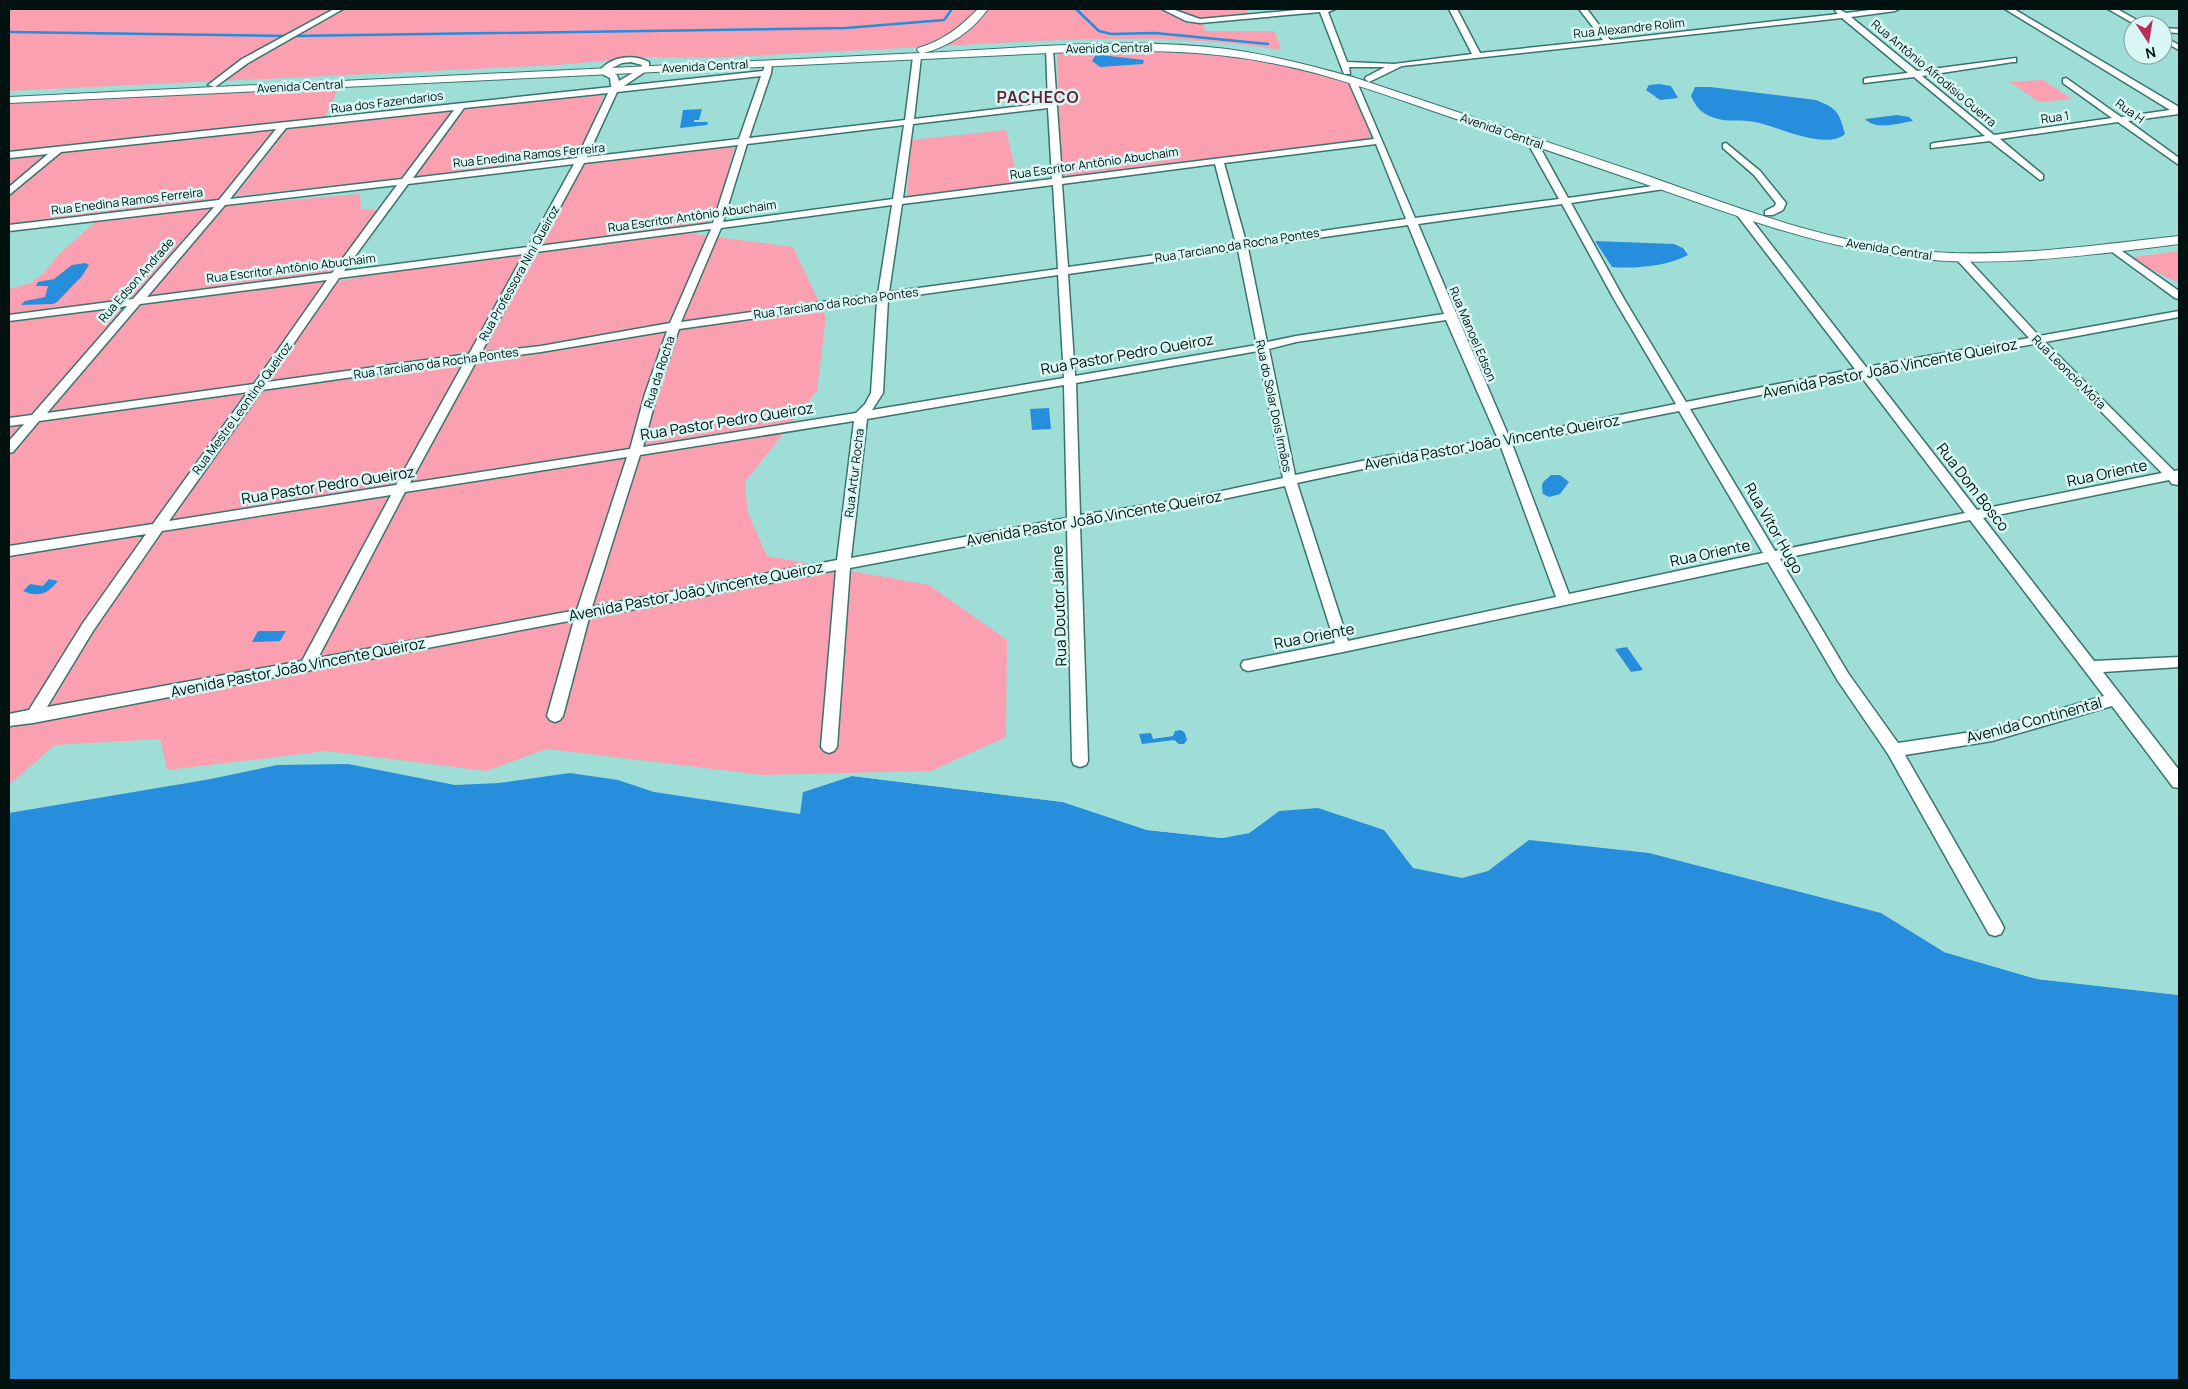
<svg xmlns="http://www.w3.org/2000/svg" width="2188" height="1389" font-family="Manrope,sans-serif">
<style>
.green{fill:#faa0b1}
.water{fill:#278ddd}
.pier{fill:#9fddd7}
.lines{fill:none;stroke-linecap:round;stroke-linejoin:round}
.stream{stroke:#278ddd;stroke-width:2.5}
.minor-casing{stroke:#38746f;stroke-width:3}
.secondary-casing{stroke:#38746f;stroke-width:2}
.minor{fill:#fff;fill-rule:evenodd}
.secondary{fill:#fff;fill-rule:evenodd}
.labels{text-anchor:middle;dominant-baseline:central;stroke-width:5;stroke-linejoin:round;paint-order:stroke}
.far-street-label{font-size:12px;fill:#00110f;stroke:#d9f7f4}
.street-label{font-size:15px;fill:#00110f;stroke:#d9f7f4}
.far-district-label{font-size:16px;font-weight:bold;letter-spacing:1px;fill:#652032;stroke:#d9f7f4}
</style>
<rect width="100%" height="100%" fill="#9fddd7"/>
<g class="green">
<path d="M9,9H1247V15L1203,19L1205,31H1275L1281,50C1180,33 1080,39 979,44C886,49 794,54 702,58L647,57L557,65L9,91Z"/>
<polygon points="1125,49 1194,51 1282,63 1348,82 1374,140 1061,181 1057,53"/>
<polygon points="2043,80 2072,99 2073,99 2039,102 2010,82"/>
<polygon points="339,87 322,123 605,93 577,160 235,196 292,123 9,152 9,103"/>
<polygon points="274,129 220,200 133,214 360,194 361,209 388,211 339,281 385,272 462,264 539,245 584,164 735,145 713,225 679,232 793,247 826,317 817,391 745,482 748,513 767,556 929,585 1007,640 1006,737 931,771 763,775 547,749 486,771 327,751 167,770 160,739 55,745 9,785 9,289 31,283 45,272 58,255 97,221 9,231 9,156"/>
<polygon points="1006,130 1019,184 907,197 911,140"/>
<polygon points="2179,251 2179,283 2127,258"/>
</g>
<g class="water">
<polygon points="1100,55 1144,60 1143,64 1100,67 1092,61 1095,56"/>
<polygon points="1659,84 1671,86 1678,98 1660,100 1646,90 1649,85"/>
<path d="M1695,87H1710L1816,100C1838,109 1839,112 1845,134C1825,151 1777,126 1755,122C1741,119 1726,123 1712,117C1701,113 1696,107 1691,96Z"/>
<polygon points="702,109 699,120 694,120 694,122 708,122 707,125 680,128 683,110"/>
<path d="M1897,115L1909,117L1913,121C1898,123 1877,131 1865,119Z"/>
<path d="M1595,241L1674,244L1683,248L1688,255C1668,266 1634,269 1612,267Z"/>
<polygon points="85,263 89,265 82,276 57,302 53,304 21,305 25,301 45,297 48,286 36,286 38,282 54,279 72,265"/>
<polygon points="1049,408 1051,429 1032,430 1030,409"/>
<path d="M1551,475H1560L1569,482L1560,494L1549,497L1543,494C1541,480 1542,484 1551,475Z"/>
<path d="M49,579L58,581C48,593 40,598 23,591L30,584L43,586Z"/>
<polygon points="258,631 286,631 280,641 252,642"/>
<polygon points="1627,647 1643,670 1631,672 1615,649"/>
<polygon points="1181,730 1185,733 1187,740 1184,744 1179,744 1174,740 1142,744 1139,734 1151,733 1153,739 1173,736 1175,731"/>
<polygon points="348,764 455,785 499,783 570,773 618,780 654,792 800,814 803,792 852,776 1063,802 1147,830 1222,838 1249,833 1279,811 1318,808 1384,830 1413,868 1462,878 1488,871 1529,840 1649,853 1881,913 1944,952 2037,979 2179,995 2179,1380 9,1380 9,813 211,779 277,765"/>
</g>
<g class="pier">
<polygon points="852,774 1063,800 1148,827 1222,835 1248,831 1278,808 1294,807 1295,809 1279,811 1249,833 1222,838 1147,830 1063,802 852,776 803,792 809,788"/>
<polygon points="1946,949 2037,977 2179,993 2179,995 2037,979 1944,952"/>
</g>
<g class="lines">
<g class="stream">
<polyline points="1076,9 1099,31 1111,34 1155,33 1268,44"/>
<polyline points="9,32 286,36"/>
<polyline points="292,36 846,28 944,20 952,9"/>
</g>
<g class="minor-casing">
<g id="minor">
<polygon points="334,9 343,9 248,63 215,87 208,85 242,59"/>
<polygon points="1162,9 1172,9 1200,19 1308,9 1335,9 1328,12 1347,62 1394,64 1472,54 1449,9 1457,9 1480,53 1603,40 1579,9 1587,9 1610,40 1838,14 1835,11 1839,9 1846,13 1878,9 1899,9 1895,11 1851,17 1917,71 2016,58 2016,62 2013,62 1922,76 1994,135 2112,118 2063,83 2063,79 2066,78 2121,117 2170,110 2005,9 2014,9 2179,107 2179,114 2128,121 2179,158 2179,165 2118,122 2000,139 2043,175 2043,179 2040,180 1990,141 1931,148 1931,144 1934,143 1985,136 1914,77 1864,83 1864,79 1867,78 1908,73 1842,18 1402,66 1369,82 1365,79 1366,77 1385,67 1349,67 1350,74 1344,74 1320,12 1200,23 1186,21"/>
<polygon points="2108,9 2117,9 2146,25 2136,25"/>
<polygon points="2163,28 2179,29 2179,33 2163,32"/>
<polygon points="2163,36 2179,45 2179,50 2163,41"/>
<path d="M1046,48L1053,50L1062,178L1374,139L1348,80L1352,77L1356,80L1415,218L1559,199L1526,140L1531,137L1536,140L1568,198L1667,184L1669,186L1664,189L1571,203L1624,299L1686,402L1855,369L1737,215V211H1745L1866,367L2029,338L1957,260L1956,258L1961,255L1965,256L2039,336L2179,311V317L2045,342L2174,471L2179,470V485L2172,484L2169,480L1983,518L2094,661L2179,657V667L2103,672L2179,770V788L2173,787L2112,706L1992,741L1905,755L2001,922L2004,928L2001,934L1995,936L1989,934L1888,754L1838,681L1768,562L1343,652L1248,671L1243,669L1241,665L1243,661L1335,643L1285,486L1180,508L1080,524L1088,761L1086,765L1080,767L1074,765L1072,761L1067,527L850,568L837,747L834,751L829,753L824,751L821,747L836,570L589,618L563,716L560,720L555,722L550,720L547,716L574,620L33,723L9,726V714L29,710L83,623L146,534L9,556V546L153,524L248,392L39,421L13,452L9,453V441L24,424L9,426V418L32,415L127,306L9,321V315L133,299L214,207L9,231V225L219,200L276,129L61,152L9,195V187L48,154L9,158V152L611,87L610,78L604,75L602,68C614,56 634,54 649,62V69L624,86L763,71L766,63H772L771,73L749,138L905,120L913,57L917,55L921,57L914,119L1048,103ZM631,62L642,65L641,68L619,81L617,75L611,72L610,69L622,63ZM761,76L739,139L587,157L617,92ZM608,93L577,158L413,178L464,108ZM1048,108L1052,179L903,198L913,124ZM454,110L402,179L230,199L286,128ZM904,125L893,199L723,222L747,144ZM1376,144L1406,219L1246,242L1224,163ZM738,145L713,223L539,246L584,163ZM574,164L528,247L344,271L408,184ZM1215,164L1236,244L1068,267L1062,184ZM397,185L332,273L147,297L225,205ZM1053,185L1058,269L889,292L902,204ZM1562,204L1614,299L1676,404L1509,437L1418,224ZM892,205L878,294L681,322L721,228ZM1408,225L1444,314L1296,336L1267,342L1248,248ZM711,229L670,323L541,346L481,353L536,252ZM1238,250L1257,345L1075,376L1068,274ZM524,254L469,354L267,382L339,278ZM1058,275L1064,378L872,410L883,393L888,299ZM327,280L254,384L47,413L140,304ZM877,301L871,393L865,404L856,413L643,447L657,394L679,329ZM1446,320L1498,439L1386,456L1295,475L1269,349L1296,342ZM667,331L645,394L630,449L410,483L477,360L541,352ZM2034,344L2162,473L1977,510L1871,373ZM1258,351L1283,478L1180,500L1080,515L1076,383ZM465,361L396,485L169,521L262,390ZM1860,375L1965,513L1775,551L1690,409ZM1064,385L1067,518L851,558L867,419ZM1679,411L1763,553L1569,594L1512,444ZM854,421L837,560L592,607L640,455ZM1501,447L1556,597L1348,641L1297,483L1386,464ZM627,457L577,610L318,658L405,492ZM391,495L302,661L47,707L93,631L162,531ZM1970,520L2104,696L1992,729L1898,743L1848,673L1780,559Z"/>
<polygon points="1726,143 1760,171 1786,203 1783,210 1773,215 1765,215 1765,211 1775,206 1776,203 1754,175 1723,148 1723,144"/>
<polygon points="2112,244 2179,291 2179,299 2175,298 2108,249 2108,245"/>
</g>
</g>
<g class="secondary-casing">
<path id="secondary" d="M978,9H988C972,31 950,46 924,53C1024,48 1127,37 1227,49C1271,55 1313,66 1356,78C1453,111 1551,143 1648,176C1736,207 1825,242 1919,251C2006,259 2093,245 2179,236V244C2081,256 1981,271 1883,254C1802,241 1725,212 1648,185C1574,159 1500,134 1427,109C1377,92 1328,74 1276,64C1201,48 1125,50 1049,53L9,103V97L920,53L917,50L918,48C943,41 960,27 978,9Z"/>
</g>
<use href="#minor" class="minor"/>
<use href="#secondary" class="secondary"/>
</g>
<g class="labels">
<g class="far-street-label">
<text transform="translate(1629 28) rotate(-6)">Rua Alexandre Rolim</text>
<text transform="translate(1109 48) rotate(-1)">Avenida Central</text>
<text transform="translate(705 66) rotate(-3)">Avenida Central</text>
<text transform="translate(1934 73) rotate(40)">Rua Antônio Afrodísio Guerra</text>
<text transform="translate(300 86) rotate(-3)">Avenida Central</text>
<text transform="translate(387 102) rotate(-7)">Rua dos Fazendarios</text>
<text transform="translate(2130 111) rotate(36)">Rua H</text>
<text transform="translate(2055 117) rotate(-8)">Rua 1</text>
<text transform="translate(1502 131) rotate(19)">Avenida Central</text>
<text transform="translate(529 155) rotate(-6)">Rua Enedina Ramos Ferreira</text>
<text transform="translate(1094 163) rotate(-8)">Rua Escritor Antônio Abuchaim</text>
<text transform="translate(127 201) rotate(-7)">Rua Enedina Ramos Ferreira</text>
<text transform="translate(692 216) rotate(-8)">Rua Escritor Antônio Abuchaim</text>
<text transform="translate(1237 245) rotate(-9)">Rua Tarciano da Rocha Pontes</text>
<text transform="translate(1889 249) rotate(9)">Avenida Central</text>
<text transform="translate(291 268) rotate(-7)">Rua Escritor Antônio Abuchaim</text>
<text transform="translate(519 273) rotate(-61)">Rua Professora Nini Queiroz</text>
<text transform="translate(136 280) rotate(-49)">Rua Edson Andrade</text>
<text transform="translate(836 303) rotate(-8)">Rua Tarciano da Rocha Pontes</text>
<text transform="translate(1473 334) rotate(67)">Rua Manoel Edson</text>
<text transform="translate(436 363) rotate(-8)">Rua Tarciano da Rocha Pontes</text>
<text transform="translate(659 372) rotate(-72)">Rua da Rocha</text>
<text transform="translate(2069 372) rotate(45)">Rua Leoncio Mota</text>
<text transform="translate(1274 406) rotate(78)">Rua do Solar Dois Irmãos</text>
<text transform="translate(242 408) rotate(-54)">Rua Mestre Leontino Queiroz</text>
<text transform="translate(854 473) rotate(-83)">Rua Artur Rocha</text>
</g>
<g class="street-label">
<text transform="translate(1127 354) rotate(-10)">Rua Pastor Pedro Queiroz</text>
<text transform="translate(1890 368) rotate(-11)">Avenida Pastor João Vincente Queiroz</text>
<text transform="translate(727 421) rotate(-9)">Rua Pastor Pedro Queiroz</text>
<text transform="translate(1492 442) rotate(-10)">Avenida Pastor João Vincente Queiroz</text>
<text transform="translate(2107 473) rotate(-12)">Rua Oriente</text>
<text transform="translate(328 485) rotate(-9)">Rua Pastor Pedro Queiroz</text>
<text transform="translate(1973 487) rotate(52)">Rua Dom Bosco</text>
<text transform="translate(1094 518) rotate(-10)">Avenida Pastor João Vincente Queiroz</text>
<text transform="translate(1774 528) rotate(60)">Rua Vitor Hugo</text>
<text transform="translate(1710 553) rotate(-12)">Rua Oriente</text>
<text transform="translate(696 591) rotate(-11)">Avenida Pastor João Vincente Queiroz</text>
<text transform="translate(1059 606) rotate(-92)">Rua Doutor Jaime</text>
<text transform="translate(1314 636) rotate(-11)">Rua Oriente</text>
<text transform="translate(298 667) rotate(-11)">Avenida Pastor João Vincente Queiroz</text>
<text transform="translate(2034 720) rotate(-15)">Avenida Continental</text>
</g>
<g class="far-district-label">
<text x="1038" y="97">PACHECO</text>
</g>
</g>
<rect width="2188" height="1389" fill="none" stroke="#00110f" stroke-width="20"/>
<g transform="translate(2148 40) rotate(168)"><circle r="24" fill="#d9f7f4" stroke="#829b98"/>
<path d="M0-4L9 19L0 12L-9 19Z" fill="#bb2c58"/>
<text y="-8" font-size="14" font-weight="bold" text-anchor="middle" fill="#00110f">N</text>
</g>
</svg>
